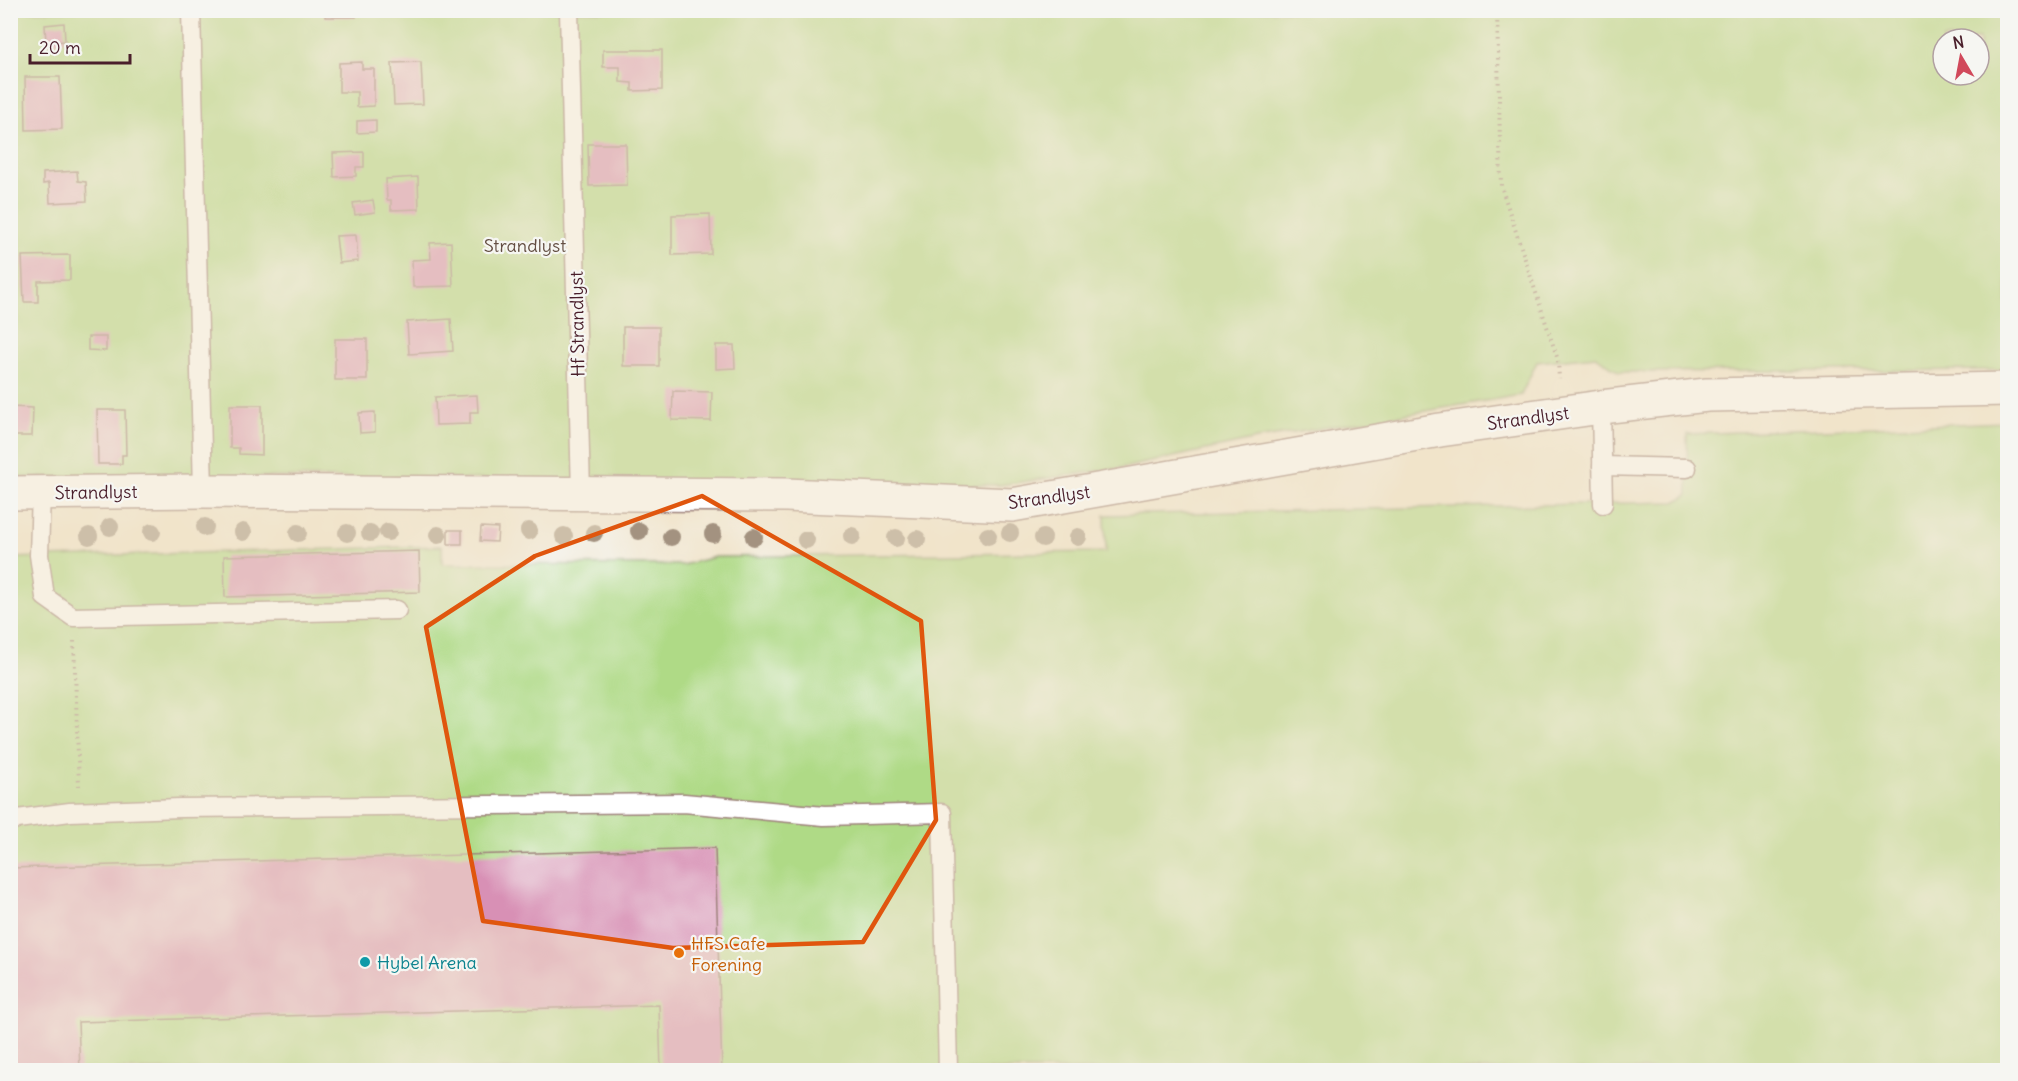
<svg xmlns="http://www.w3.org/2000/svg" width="2018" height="1081" font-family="Delius,sans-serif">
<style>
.green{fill:#afda86;stroke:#7c7c58;stroke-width:1.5;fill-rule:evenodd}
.building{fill:#d890b5}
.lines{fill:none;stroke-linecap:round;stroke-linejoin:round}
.service-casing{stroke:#9e827b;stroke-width:21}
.minor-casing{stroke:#9e827b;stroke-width:36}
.path{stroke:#9e827b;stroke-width:4;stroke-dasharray:1.5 4.5;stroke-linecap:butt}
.service{stroke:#fff;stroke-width:18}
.minor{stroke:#fff;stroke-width:33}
.tree{fill:#a39280}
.marked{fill:none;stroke:#e0560e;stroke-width:4.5;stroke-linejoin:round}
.food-dot{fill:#e8710a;stroke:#f6f6f2;stroke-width:2}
.culture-dot{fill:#0f9aa8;stroke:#f6f6f2;stroke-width:2}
.labels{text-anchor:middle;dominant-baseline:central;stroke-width:4.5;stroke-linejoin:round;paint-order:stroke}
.park-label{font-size:18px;fill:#634e42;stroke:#f6f6f2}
.street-label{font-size:18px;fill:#4a1f2b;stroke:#f6f6f2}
.food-label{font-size:18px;fill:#c56008;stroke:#f6f6f2;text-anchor:start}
.culture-label{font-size:18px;fill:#0d838f;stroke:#f6f6f2;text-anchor:start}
</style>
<rect width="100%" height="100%" fill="#f6f6f2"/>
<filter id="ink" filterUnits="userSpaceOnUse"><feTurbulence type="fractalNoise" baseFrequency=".0167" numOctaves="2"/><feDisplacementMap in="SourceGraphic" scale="12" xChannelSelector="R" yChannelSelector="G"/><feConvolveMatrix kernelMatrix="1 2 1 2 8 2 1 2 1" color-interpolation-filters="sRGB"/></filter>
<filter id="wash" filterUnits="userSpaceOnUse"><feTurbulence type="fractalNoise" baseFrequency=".008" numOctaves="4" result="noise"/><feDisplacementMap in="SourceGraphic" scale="24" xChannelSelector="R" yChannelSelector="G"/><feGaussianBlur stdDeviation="1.35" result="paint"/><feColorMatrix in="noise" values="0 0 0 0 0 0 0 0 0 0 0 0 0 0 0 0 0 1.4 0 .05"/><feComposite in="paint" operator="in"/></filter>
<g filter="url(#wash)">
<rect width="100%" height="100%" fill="#f1e4cb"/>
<g class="green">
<path d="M10,11H2007V370L1619,372L1596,356L1537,362L1521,395L1257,439L1127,467L1000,485L175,476L11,478ZM1943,39H1979V75H1943Z"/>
<polygon points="2007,422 2007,1070 11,1070 10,558 442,546 442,564 683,565 715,557 1106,552 1105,515 1675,502 1688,495 1687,434"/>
</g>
<g id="blocks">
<g class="building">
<rect x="325" y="10" width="31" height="7"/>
<polygon points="64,23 65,41 46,43 45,25"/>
<polygon points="603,50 662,50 662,90 632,91 632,83 620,82 620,67 603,67"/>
<polygon points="362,62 362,69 374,69 374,106 357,107 357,92 339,92 339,63"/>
<polygon points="421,62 423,104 394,105 392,63"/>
<polygon points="25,77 60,77 62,129 26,130"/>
<polygon points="376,120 376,132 357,133 357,121"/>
<polygon points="588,144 626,144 627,185 589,186"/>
<polygon points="364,152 364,167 356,167 356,176 334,177 333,153"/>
<polygon points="77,171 78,181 86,182 87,201 50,203 49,183 43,184 43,173"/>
<polygon points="418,177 419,209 391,210 391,200 387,200 386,179"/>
<polygon points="373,200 375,212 355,215 353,203"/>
<polygon points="710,214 711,254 672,255 672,215"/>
<polygon points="356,235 358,261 339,263 336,236"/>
<polygon points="451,242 453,286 413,287 412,260 431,259 430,243"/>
<polygon points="70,255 70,280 38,281 38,302 24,302 22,256"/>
<polygon points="451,319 453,351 409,354 407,322"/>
<rect x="623" y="327" width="36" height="39"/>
<polygon points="88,337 106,337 106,351 88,350"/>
<rect x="335" y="339" width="32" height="41"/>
<polygon points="716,345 734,345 735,368 716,369"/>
<polygon points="673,391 712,392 711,421 672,420"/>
<polygon points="477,395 478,412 470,412 470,424 436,425 435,397"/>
<polygon points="230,405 262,405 262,455 239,454 239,448 230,448"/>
<polygon points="10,407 33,408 32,436 10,436"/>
<polygon points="97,410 125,410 126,455 122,455 122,464 98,464"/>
<polygon points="375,412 375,432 360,433 359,413"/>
<polygon points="481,527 498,528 497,542 480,541"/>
<rect x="448" y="530" width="14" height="14"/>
<polygon points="419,551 420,592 225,597 224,556"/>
<polygon points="715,848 722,1070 661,1070 659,1005 78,1022 80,1070 10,1070 10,868"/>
</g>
</g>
</g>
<g filter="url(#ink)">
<use href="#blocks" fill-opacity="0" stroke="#9e827b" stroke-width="1.5"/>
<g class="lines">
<g class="service-casing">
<g id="service">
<polyline points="191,10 203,491"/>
<polyline points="569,10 581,494"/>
<polyline points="1601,407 1603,504"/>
<polyline points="1602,466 1687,468"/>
<polyline points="41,492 39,555 45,597 73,617 397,610"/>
<polyline points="10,820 70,812 180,808 684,803 824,816 942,813 948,1070"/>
</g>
</g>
<g class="minor-casing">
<polyline id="minor" points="10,493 203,491 786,495 1012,505 1440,430 1601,407 1707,395 2008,389"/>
</g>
<g class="path">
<polyline points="1497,10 1501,186 1558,360 1559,379"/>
<polyline points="74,641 79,786"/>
</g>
<use href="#service" class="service"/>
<use href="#minor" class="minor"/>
</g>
<g class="tree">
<circle cx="110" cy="527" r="9"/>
<circle cx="205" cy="527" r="9"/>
<circle cx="529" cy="531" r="9"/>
<circle cx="639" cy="531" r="9"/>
<circle cx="152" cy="532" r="9"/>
<circle cx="243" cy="532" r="9"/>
<circle cx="388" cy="532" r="9"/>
<circle cx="298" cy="533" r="9"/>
<circle cx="347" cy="533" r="9"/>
<circle cx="370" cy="533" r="9"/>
<circle cx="594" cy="533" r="9"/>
<circle cx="1010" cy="533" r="9"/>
<circle cx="713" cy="534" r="9"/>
<circle cx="438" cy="535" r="9"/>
<circle cx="89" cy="536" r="9"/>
<circle cx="564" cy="536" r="9"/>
<circle cx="852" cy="536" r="9"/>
<circle cx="988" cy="536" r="9"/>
<circle cx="671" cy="537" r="9"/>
<circle cx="754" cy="537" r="9"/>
<circle cx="1078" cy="537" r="9"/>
<circle cx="896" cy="538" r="9"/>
<circle cx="1043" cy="538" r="9"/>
<circle cx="917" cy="539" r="9"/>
<circle cx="806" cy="540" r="9"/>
</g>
</g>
<path d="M0 0H2018V1081H0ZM702,496L921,621L936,820L863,942L673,948L483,921L426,627L535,556Z" fill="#f1e4cb" fill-opacity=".55" fill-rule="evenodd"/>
<path class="marked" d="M702,496L921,621L936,820L863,942L673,948L483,921L426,627L535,556Z"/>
<circle class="food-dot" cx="679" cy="953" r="6"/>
<circle class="culture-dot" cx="365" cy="962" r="6"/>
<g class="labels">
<g class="park-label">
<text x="525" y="245">Strandlyst</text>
</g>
<g class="street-label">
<text transform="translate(577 324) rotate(-91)">Hf Strandlyst</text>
<text transform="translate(1528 418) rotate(-8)">Strandlyst</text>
<text transform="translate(96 492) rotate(-1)">Strandlyst</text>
<text transform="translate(1049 497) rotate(-8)">Strandlyst</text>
</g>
<g class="food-label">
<text x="691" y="943">HFS Cafe<tspan x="691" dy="21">Forening</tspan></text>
</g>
<g class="culture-label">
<text x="377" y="962">Hybel Arena</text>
</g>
</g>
<rect width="2018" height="1081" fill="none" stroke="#f6f6f2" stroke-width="36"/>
<g transform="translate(1961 57) rotate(350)"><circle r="28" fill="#f6f6f2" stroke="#b1a0a2" stroke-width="1.5"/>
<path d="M0-4.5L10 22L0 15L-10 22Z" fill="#d1495b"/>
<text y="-9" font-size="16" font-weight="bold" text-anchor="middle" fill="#4a1f2b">N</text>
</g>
<path d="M30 54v9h100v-9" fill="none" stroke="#4a1f2b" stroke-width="3"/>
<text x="39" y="54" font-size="18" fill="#4a1f2b" stroke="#f6f6f2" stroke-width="4.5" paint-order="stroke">20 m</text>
</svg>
